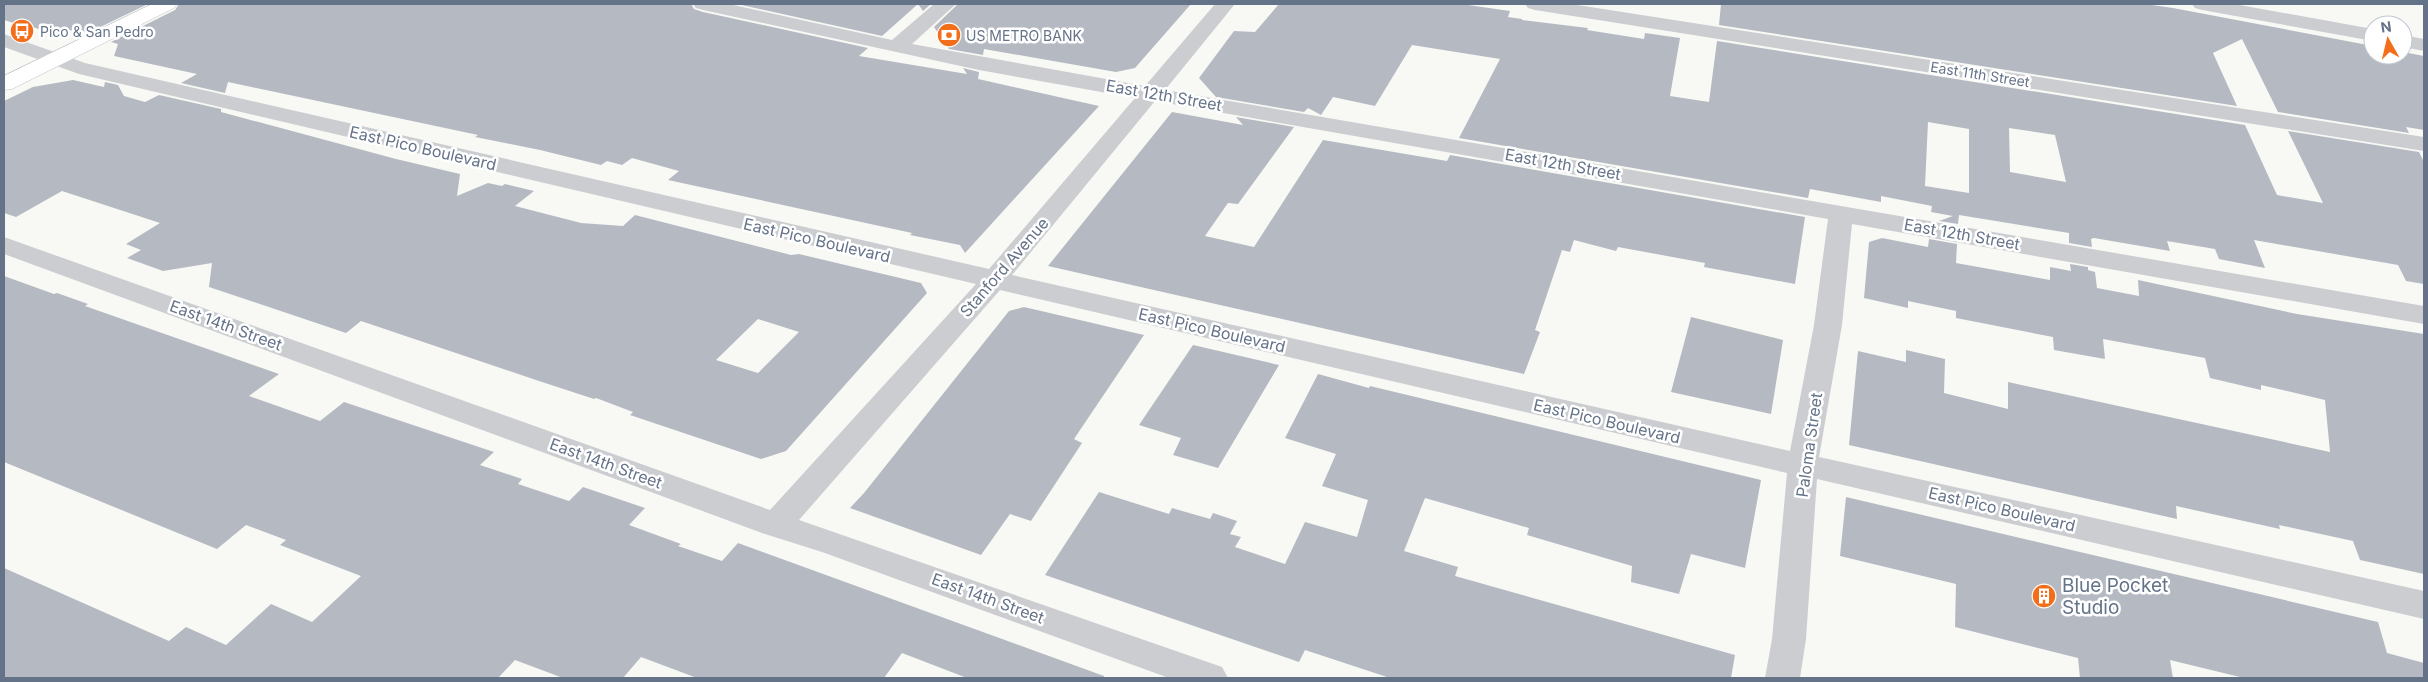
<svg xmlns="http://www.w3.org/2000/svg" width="2428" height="682" font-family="Inter,sans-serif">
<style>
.building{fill:#b5bac2;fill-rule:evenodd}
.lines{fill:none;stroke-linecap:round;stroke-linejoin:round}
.major-casing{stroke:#bbbec3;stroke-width:1}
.minor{fill:#cbcdd1;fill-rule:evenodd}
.major{fill:#fff;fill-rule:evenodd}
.labels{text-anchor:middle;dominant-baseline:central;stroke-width:5;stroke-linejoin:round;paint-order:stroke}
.far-poi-label{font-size:14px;fill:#657389;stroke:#fff;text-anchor:start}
.far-street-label{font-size:14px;fill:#657389;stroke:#fff}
.street-label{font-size:16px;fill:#657389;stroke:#fff}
.near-poi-label{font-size:19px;fill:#657389;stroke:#fff;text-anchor:start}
</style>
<rect width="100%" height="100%" fill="#f8f9f5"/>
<g class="building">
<polygon points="4,4 148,4 88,33 76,28 59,36 21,23 17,24 4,20"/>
<polygon points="179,4 691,4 694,9 703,12 868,48 859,56 967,74 963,68 979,72 978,79 1099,106 965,253 960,245 910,235 912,233 668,180 679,171 632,158 622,165 607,161 601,165 540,150 475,137 478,135 228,82 225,93 181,83 197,74 114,56 118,44 111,42 175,10"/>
<polygon points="737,4 931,4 923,11 918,4 882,36"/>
<polygon points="958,4 1191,4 1135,68 1116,72 984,49 983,55 949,49 934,27"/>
<path d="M1279,4H1461L1510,11L1508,17L1522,19V20L1588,28L1587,30L1644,39L1645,33L1680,38L1670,96L1709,102L1717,41L2245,125L2277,195L2323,203L2288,131L2419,152L2424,162V284L2406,281L2398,265L2254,240L2265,268L2219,259L2215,249L2167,241L2170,251L2094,238L2091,239L2092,247L2069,243V233L1959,215L1958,224L1939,221L1953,216L1931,212L1932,206L1881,196V202L1810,189L1808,198L1459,138L1500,59L1412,45L1375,106L1333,97L1321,115L1308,108L1304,112L1216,97L1199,78L1234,31L1255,32ZM1928,122L1969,129V193L1925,186ZM2009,128L2055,135L2066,182L2010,172Z"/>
<polygon points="1721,4 2145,4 2173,8 2373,46 2373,55 2403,55 2403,52 2424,56 2424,130 2406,127 2409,133 2278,112 2242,39 2213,53 2237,106 1719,25"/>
<path d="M73,80L104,87L105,82L118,85L124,96L145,102L159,95L221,109V112L396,159L460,174L457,196L488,183L502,186L505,184L534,191L515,206L581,223L623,226L635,215L791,255L799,254L921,283L927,293L786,451L761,459L630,415L633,412L596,398L594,399L536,380L361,321L346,333L209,287L212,263L163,271L127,258L141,250L126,244L160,223L62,191L16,217L4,213V101L33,87ZM758,319L799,332L758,373L716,360Z"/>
<polygon points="1172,112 1243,125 1236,117 1294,127 1238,204 1228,203 1205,236 1254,247 1323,140 1447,161 1450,155 1805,217 1795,284 1704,267 1705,263 1618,247 1616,251 1574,240 1570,252 1562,250 1535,330 1540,332 1524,374 1048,266"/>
<polygon points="1882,238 1928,247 1929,239 1957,244 1956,263 2050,280 2050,267 2071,271 2070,264 2088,267 2088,270 2095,272 2097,288 2139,296 2138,280 2297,314 2424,334 2424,574 2360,560 2353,541 2279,525 2280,529 2176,506 2177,519 1849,445 1858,351 1906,362 1906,350 1945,359 1944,393 2008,409 2008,382 2330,452 2325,400 2261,385 2261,390 2210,378 2205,358 2103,339 2105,359 2054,350 2053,337 1956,318 1956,311 1908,301 1908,308 1864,298 1869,242"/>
<polygon points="4,276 54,294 57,293 88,304 85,306 279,374 249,396 320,421 344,402 494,452 480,465 522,479 518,484 569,501 583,487 645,508 629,525 681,544 678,546 722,561 738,543 1104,676 1104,678 967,678 902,653 884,678 697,678 641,657 623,678 563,678 515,660 498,678 4,678 4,568 169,641 186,627 226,645 271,604 312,622 361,576 280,545 286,540 246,525 217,549 4,462"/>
<polygon points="1024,307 1144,335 1074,439 1082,443 1031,521 1010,514 981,555 850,508 864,493 1009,311"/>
<polygon points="1691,317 1783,340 1771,414 1671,392"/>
<polygon points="1193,345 1279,365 1218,468 1173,455 1181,438 1139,425"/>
<polygon points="1318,374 1369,388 1370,386 1761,480 1745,568 1691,554 1679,594 1631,582 1632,566 1527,535 1529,528 1425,498 1404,551 1458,567 1455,576 1735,655 1731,678 1390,678 1305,650 1299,662 1045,575 1099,492 1169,514 1172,508 1210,519 1213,513 1237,521 1230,534 1241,537 1235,547 1285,564 1305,522 1357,537 1368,500 1322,486 1336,454 1285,438"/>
<polygon points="1846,497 2378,622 2387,653 2424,663 2424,678 2244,678 2170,660 2173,678 2080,678 2078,658 1955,627 1956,584 1840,556"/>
</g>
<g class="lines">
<g class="major-casing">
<polygon id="major" points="152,4 177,4 174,8 12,89 4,90 4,76"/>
</g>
<g class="minor">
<path d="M693,4H729L892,40L934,4H956L912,44L1145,86L1215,4H1235L1165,90L2424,306V324L1852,224L1842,325L1819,457L2424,591V619L1817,479L1806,639L1800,678H1765L1772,639L1787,473L1000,290L799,520L1222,667L1228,678H1169L822,552L765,534L4,254V237L770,510L976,284L79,74L4,47V34L85,63L989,269L1135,98L979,70L703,10L696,8ZM1155,101L1828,219L1814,325L1790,451L1012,275Z"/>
<polygon points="1525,4 1571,4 2424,137 2424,151 1535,10 1528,8"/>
<polygon points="2192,4 2234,4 2373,29 2373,41 2202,10 2195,8"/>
<polygon points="2403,35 2424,39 2424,51 2403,47"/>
</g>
<use href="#major" class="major"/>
</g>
<defs>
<g id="bus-disc" transform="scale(1.25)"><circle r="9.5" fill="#f36e1b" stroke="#fff"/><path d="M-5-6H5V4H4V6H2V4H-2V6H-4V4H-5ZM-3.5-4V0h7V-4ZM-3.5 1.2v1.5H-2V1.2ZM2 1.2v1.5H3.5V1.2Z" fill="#fff"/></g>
<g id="bank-disc" transform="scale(1.25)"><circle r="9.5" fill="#f36e1b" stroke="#fff"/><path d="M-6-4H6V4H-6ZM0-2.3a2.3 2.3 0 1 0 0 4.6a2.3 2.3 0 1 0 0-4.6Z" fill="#fff"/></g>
<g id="building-disc" transform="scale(1.25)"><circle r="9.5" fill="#f36e1b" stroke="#fff"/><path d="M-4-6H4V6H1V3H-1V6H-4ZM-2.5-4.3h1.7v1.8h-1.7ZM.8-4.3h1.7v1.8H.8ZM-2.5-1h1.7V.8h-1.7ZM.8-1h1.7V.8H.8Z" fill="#fff"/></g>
</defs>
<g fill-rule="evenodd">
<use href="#bus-disc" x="22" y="31"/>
<use href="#bank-disc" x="949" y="35"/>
<use href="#building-disc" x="2044" y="596"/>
</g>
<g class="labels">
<g class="far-poi-label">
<text x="40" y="31">Pico &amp; San Pedro</text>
<text x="966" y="35">US METRO BANK</text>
</g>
<g class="far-street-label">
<text transform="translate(1980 74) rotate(9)">East 11th Street</text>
</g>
<g class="street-label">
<text transform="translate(1164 95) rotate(10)">East 12th Street</text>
<text transform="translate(423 148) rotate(13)">East Pico Boulevard</text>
<text transform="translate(1563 164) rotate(10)">East 12th Street</text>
<text transform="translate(1962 234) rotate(10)">East 12th Street</text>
<text transform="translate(817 240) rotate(13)">East Pico Boulevard</text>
<text transform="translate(1004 267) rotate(-49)">Stanford Avenue</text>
<text transform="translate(226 325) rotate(20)">East 14th Street</text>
<text transform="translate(1212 330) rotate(13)">East Pico Boulevard</text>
<text transform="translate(1607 421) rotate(13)">East Pico Boulevard</text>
<text transform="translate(1809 445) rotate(-82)">Paloma Street</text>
<text transform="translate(606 463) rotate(20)">East 14th Street</text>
<text transform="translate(2002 509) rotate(13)">East Pico Boulevard</text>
<text transform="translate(988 598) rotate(20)">East 14th Street</text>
</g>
<g class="near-poi-label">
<text x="2062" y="585">Blue Pocket<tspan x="2062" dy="22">Studio</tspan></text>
</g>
</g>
<rect width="2428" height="682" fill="none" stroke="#657389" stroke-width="10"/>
<g transform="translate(2388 40) rotate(352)"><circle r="24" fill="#ffffff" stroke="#c1c7d0"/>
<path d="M0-4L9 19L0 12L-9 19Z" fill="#f36e1b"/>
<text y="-8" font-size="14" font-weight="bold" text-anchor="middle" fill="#657389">N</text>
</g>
</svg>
